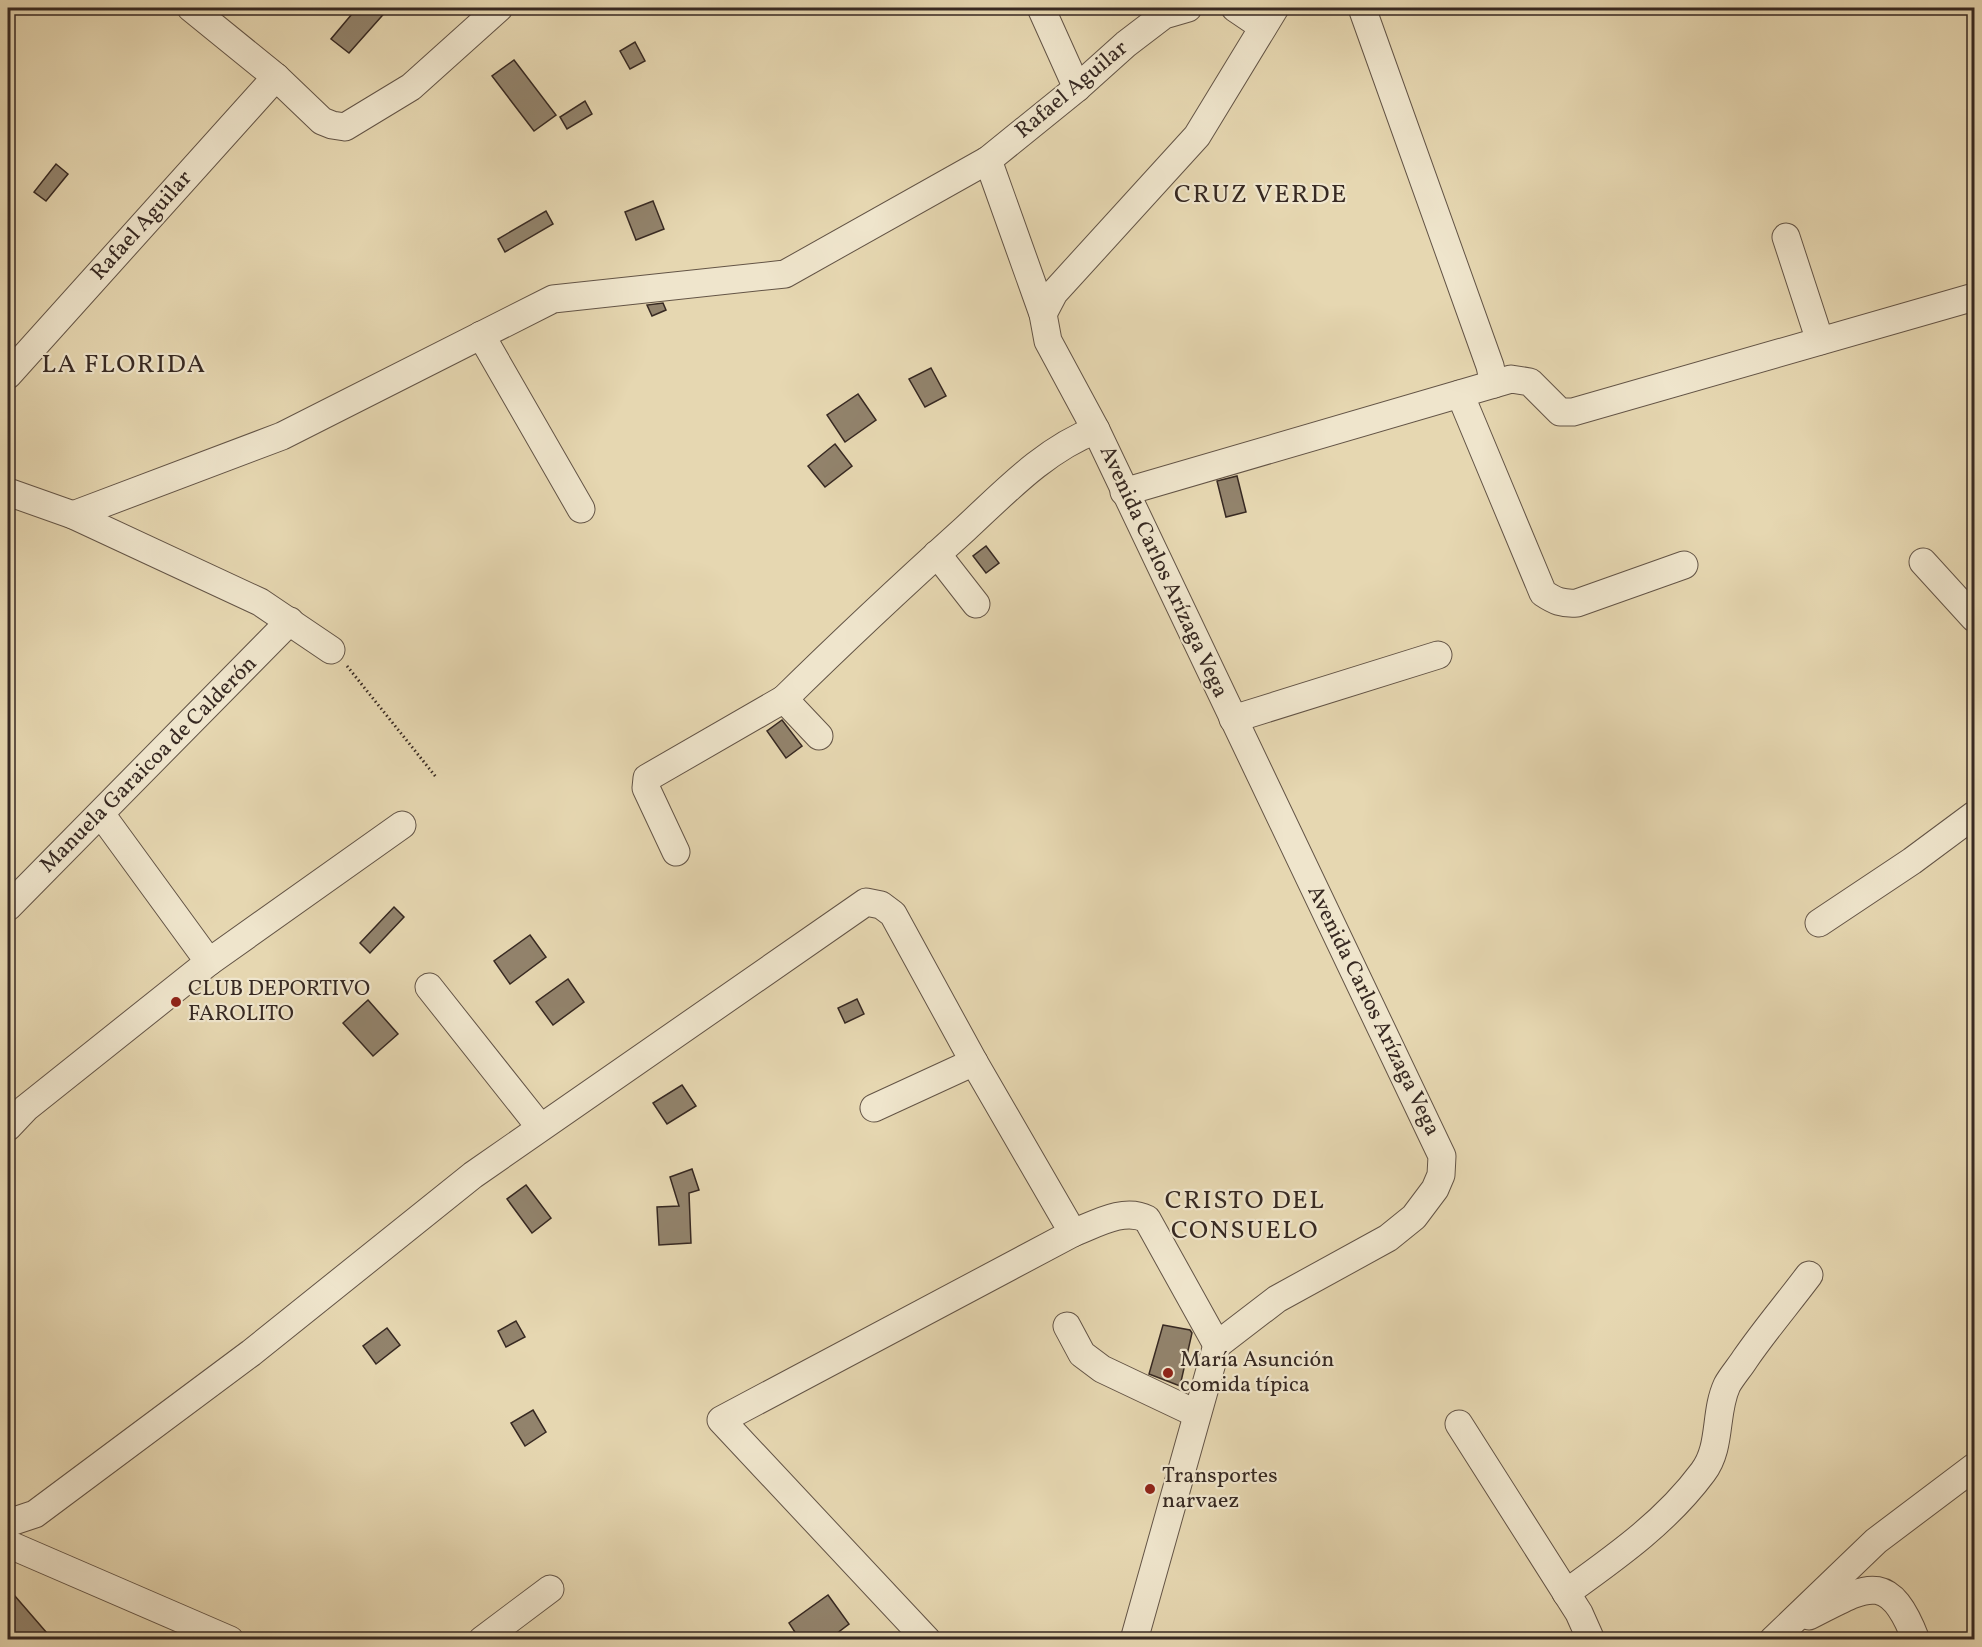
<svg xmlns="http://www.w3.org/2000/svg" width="1982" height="1647" font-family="Vollkorn,serif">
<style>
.building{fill:#92836c;stroke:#372922;stroke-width:1.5}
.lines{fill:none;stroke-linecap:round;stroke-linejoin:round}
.minor-casing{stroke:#635446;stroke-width:29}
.path{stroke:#372922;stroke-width:3;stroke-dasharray:1.5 3;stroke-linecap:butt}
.minor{stroke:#efe5cc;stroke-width:27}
.poi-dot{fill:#8f2418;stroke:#efe5cc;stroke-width:2}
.labels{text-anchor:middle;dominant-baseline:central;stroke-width:4.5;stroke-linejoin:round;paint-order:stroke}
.street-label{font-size:22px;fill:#372922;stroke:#efe5cc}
.poi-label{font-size:22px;fill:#372922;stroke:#efe5cc;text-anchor:start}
.quarter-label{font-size:26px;letter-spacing:1.5px;fill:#372922;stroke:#efe5cc}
</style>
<rect width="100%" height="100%" fill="#e6d7b1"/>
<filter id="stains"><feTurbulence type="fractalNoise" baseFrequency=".00333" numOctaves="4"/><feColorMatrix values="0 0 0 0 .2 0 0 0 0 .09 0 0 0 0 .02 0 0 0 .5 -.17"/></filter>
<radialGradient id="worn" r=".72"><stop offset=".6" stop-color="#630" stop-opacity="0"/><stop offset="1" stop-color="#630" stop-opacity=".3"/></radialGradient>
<g class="building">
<polygon points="357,8 389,8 349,53 331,39"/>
<polygon points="635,42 645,61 630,69 620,51"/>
<polygon points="514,60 556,115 534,131 492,76"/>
<polygon points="585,101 592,114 567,129 560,117"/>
<polygon points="56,164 68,174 46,201 34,192"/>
<polygon points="653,201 664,229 636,240 625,212"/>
<polygon points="546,211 553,224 505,252 498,239"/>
<polygon points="663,303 666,310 652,316 647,305"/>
<polygon points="931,368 946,396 925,407 909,379"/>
<polygon points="858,394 876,420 845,442 827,415"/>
<polygon points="835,444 852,466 825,487 808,466"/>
<polygon points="1237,476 1246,512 1226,517 1217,481"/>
<polygon points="986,546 999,563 986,573 973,556"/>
<polygon points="782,720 802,746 786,758 767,731"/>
<polygon points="394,907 404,917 370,953 360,943"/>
<polygon points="530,935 546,957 510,984 494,961"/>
<polygon points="568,979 584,1002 553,1025 536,1002"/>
<polygon points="857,999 864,1014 845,1023 838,1008"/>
<polygon points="368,1000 398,1034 373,1056 343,1023"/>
<polygon points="682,1085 696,1106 667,1124 653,1103"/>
<polygon points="692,1169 699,1190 689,1193 691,1243 659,1245 657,1207 679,1206 670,1177"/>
<polygon points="526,1185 551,1218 532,1233 507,1199"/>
<polygon points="516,1321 525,1337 506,1347 498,1331"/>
<polygon points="1163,1325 1190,1330 1192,1333 1180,1386 1149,1374"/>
<polygon points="387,1328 400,1345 376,1364 363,1346"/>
<polygon points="533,1410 546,1432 525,1446 511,1423"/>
<polygon points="8,1588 53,1640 8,1640"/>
<polygon points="828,1595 849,1624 828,1640 800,1640 789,1623"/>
</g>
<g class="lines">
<g class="minor-casing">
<g id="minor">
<polyline points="191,8 276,77 322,121 332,125 345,127 411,87 499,8"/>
<polyline points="1041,8 1077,88"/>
<polyline points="1235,8 1263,27"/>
<polyline points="1362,8 1490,366 1494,384"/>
<polyline points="988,160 1043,314 1048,341 1096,430 1442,1156 1441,1175 1435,1189 1414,1217 1388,1238 1277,1299 1217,1345 1134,1640"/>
<polyline points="1786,237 1820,341"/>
<polyline points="1043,314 1054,293 1197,136 1275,8"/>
<polyline points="481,335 581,509"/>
<polyline points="8,375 276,77"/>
<path d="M1460,394L1543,593C1555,601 1562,604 1577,603L1684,565"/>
<polyline points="8,492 73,515 260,602 331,650"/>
<polyline points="1124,492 1511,379 1530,382 1560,412 1573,412 1974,297"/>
<polyline points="73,515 282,436 553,299 785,274 988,160 1077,88 1126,44 1164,15 1188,8"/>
<polyline points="937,554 976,604"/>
<polyline points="1923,562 1974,618"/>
<polyline points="1233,719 1438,655"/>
<path d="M819,736L784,699C843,641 904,584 965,529C1004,493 1045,449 1096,430"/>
<polyline points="101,814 209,962"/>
<polyline points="676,852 646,788 647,778 784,699"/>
<polyline points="8,907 290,621"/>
<polyline points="1819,923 1912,861 1974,815"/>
<polyline points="429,987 540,1127"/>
<polyline points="874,1108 974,1062"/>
<polyline points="8,1127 26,1108 209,962 402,825"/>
<polyline points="1067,1326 1082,1354 1102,1369 1197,1414"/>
<polyline points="1459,1424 1579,1613 1591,1640"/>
<path d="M8,1523L35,1514L251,1353L473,1175L866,902L881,905L893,914L974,1062L1073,1233C1096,1224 1124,1207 1147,1219L1217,1345"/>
<polyline points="8,1544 230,1640"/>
<path d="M1566,1593C1616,1557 1666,1522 1703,1472C1722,1447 1714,1413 1727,1385C1732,1376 1740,1367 1745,1359C1765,1330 1788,1303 1809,1275"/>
<path d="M1809,1616C1865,1588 1888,1567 1916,1640"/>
<polyline points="482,1640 550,1589"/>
<polyline points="927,1640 721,1420 1073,1233"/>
<polyline points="1773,1640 1876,1541 1974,1467"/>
</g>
</g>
<polyline class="path" points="347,666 436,777"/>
<use href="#minor" class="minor"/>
</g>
<g class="poi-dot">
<circle cx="176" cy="1002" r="6"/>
<circle cx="1168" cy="1373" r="6"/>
<circle cx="1150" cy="1489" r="6"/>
</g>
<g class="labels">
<g class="street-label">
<text transform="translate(1072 90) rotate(-40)">Rafael Aguilar</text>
<text transform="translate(142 226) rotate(-48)">Rafael Aguilar</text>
<text transform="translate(1163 572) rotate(65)">Avenida Carlos Arízaga Vega</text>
<text transform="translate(149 765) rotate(-45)">Manuela Garaicoa de Calderón</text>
<text transform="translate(1373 1011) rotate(64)">Avenida Carlos Arízaga Vega</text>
</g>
<g class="poi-label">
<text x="188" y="989">CLUB DEPORTIVO<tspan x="188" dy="25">FAROLITO</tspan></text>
<text x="1180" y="1360">María Asunción<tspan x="1180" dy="25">comida típica</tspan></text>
<text x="1162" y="1476">Transportes<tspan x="1162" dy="25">narvaez</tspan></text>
</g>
<g class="quarter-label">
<text x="1261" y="195">CRUZ VERDE</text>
<text x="124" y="365">LA FLORIDA</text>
<text x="1245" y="1201">CRISTO DEL<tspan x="1245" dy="30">CONSUELO</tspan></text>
</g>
</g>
<rect width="1982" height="1647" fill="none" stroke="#e6d7b1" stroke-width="30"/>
<rect x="9" y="9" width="1964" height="1629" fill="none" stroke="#372922" stroke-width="3"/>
<rect x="15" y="15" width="1952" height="1617" fill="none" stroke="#372922" stroke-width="1.5"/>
<rect width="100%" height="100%" filter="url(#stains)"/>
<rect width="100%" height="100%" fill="url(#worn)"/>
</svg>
